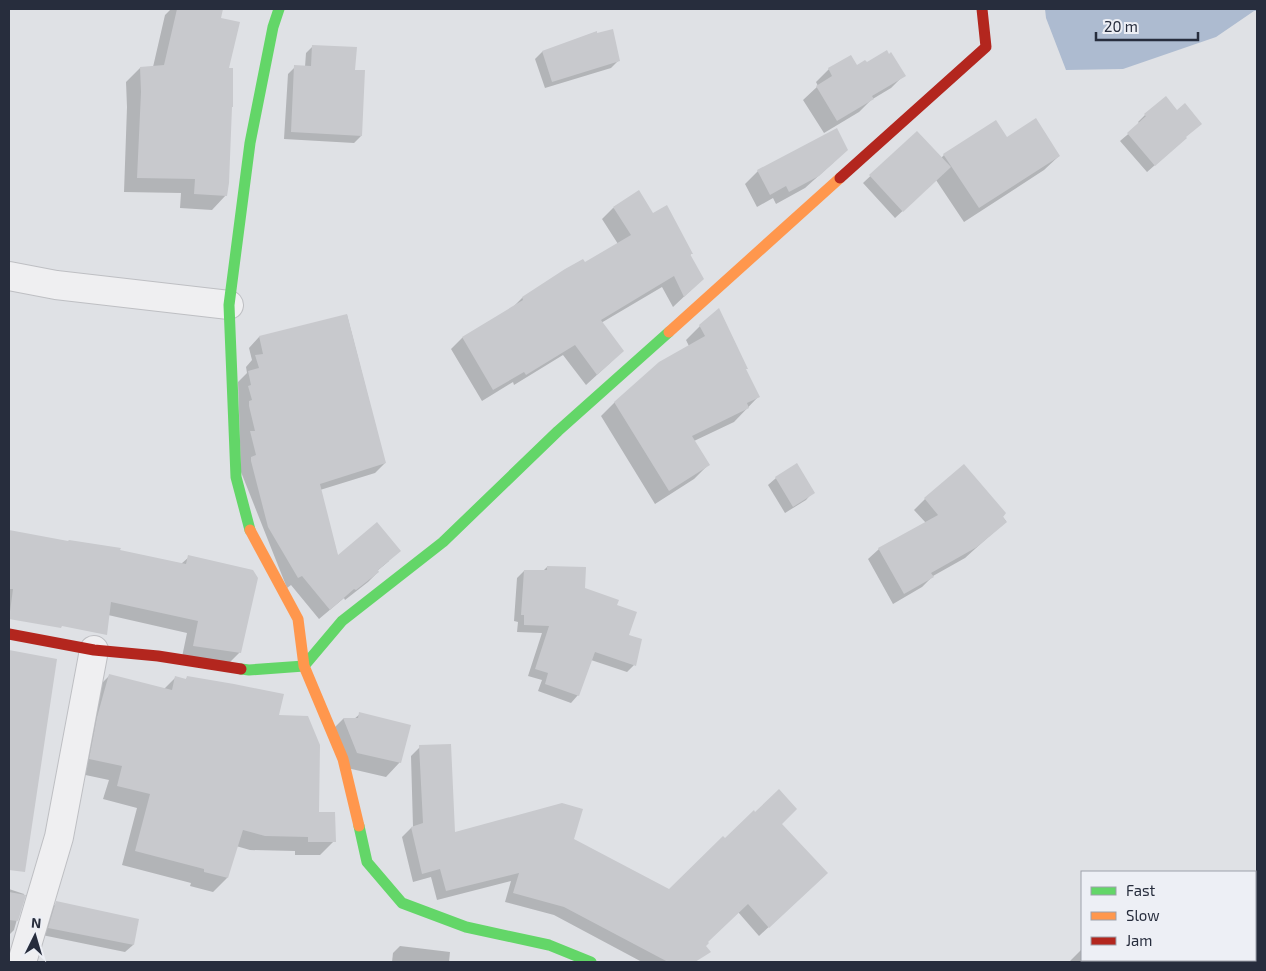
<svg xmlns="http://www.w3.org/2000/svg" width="1266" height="971" font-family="'Exo 2',sans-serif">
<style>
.water{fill:#adbbd0}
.shadow{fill:#0003}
.building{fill:#c8c9cd}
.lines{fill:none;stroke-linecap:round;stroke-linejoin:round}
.street-casing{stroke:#bebfc3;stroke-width:30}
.street{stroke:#efeff1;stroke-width:28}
.fast{stroke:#63d668;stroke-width:11}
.slow{stroke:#ff974d;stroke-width:11}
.jam{stroke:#b3261e;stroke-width:11}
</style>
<rect width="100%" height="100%" fill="#dfe1e5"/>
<polygon class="water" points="1045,9 1257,9 1257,11 1254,11 1216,37 1123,69 1066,70 1046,18"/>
<g class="shadow">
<polygon points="171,9 217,9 221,10 219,19 228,69 226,195 212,210 180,208 181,193 124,192 127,107 126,82 140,68 153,67 165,15"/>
<polygon points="596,32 619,60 611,68 545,88 535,59 542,52"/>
<polygon points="313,46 354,71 361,136 354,143 284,139 288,74 295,67 305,67 306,53"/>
<polygon points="889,55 904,75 891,88 871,100 859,112 824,133 803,100 818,86 816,82 829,69 857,67"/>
<polygon points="1145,115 1185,137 1178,145 1147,172 1120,141 1140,124 1138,122"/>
<polygon points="917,132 941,158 944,155 1006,138 1059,156 1044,170 964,222 936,180 895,218 863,183"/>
<polygon points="834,162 805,188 776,204 773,198 757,207 745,184 758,171"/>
<polygon points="613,208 652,215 692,253 690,255 691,290 673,307 662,287 601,323 611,362 586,385 563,355 514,385 513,382 482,401 451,349 462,338 512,308 522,298 585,264 618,244 602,219"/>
<polygon points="347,315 385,463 375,473 320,490 338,557 389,561 377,571 378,572 368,582 345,600 344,598 319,619 291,585 287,588 241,472 238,382 247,373 246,367 252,360 249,348 259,337"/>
<polygon points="700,326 745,370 758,397 734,422 694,441 708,465 694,479 655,504 601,416 615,402 689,346 686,340"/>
<polygon points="797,465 813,492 806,500 785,513 768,485 776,478"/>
<polygon points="964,466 1006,521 965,558 933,576 922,587 893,604 868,559 879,549 926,523 914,510 925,499"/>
<polygon points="9,532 119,551 181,564 189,557 240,652 228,664 182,657 187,633 108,615 96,632 9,611"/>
<polygon points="547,567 584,589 616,606 628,636 634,665 627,672 591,660 578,695 571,703 538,691 542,680 528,676 542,633 517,632 518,622 514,621 517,578 524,571 543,571"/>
<polygon points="9,651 55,660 17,848 9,846"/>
<polygon points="109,676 164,689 176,677 185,680 187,678 278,716 317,813 334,841 320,855 295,855 295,851 250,850 236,846 227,878 213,892 190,886 191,883 122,865 137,808 103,799 109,780 76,773 95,690"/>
<polygon points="360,714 400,762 386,777 343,767 329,733 343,719 354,719"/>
<polygon points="420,747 453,833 573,840 669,891 725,840 780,824 817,882 759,936 738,912 707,942 707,943 688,962 642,962 554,915 505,902 511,881 437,900 431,877 413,882 402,837 411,828 413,827 411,756"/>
<polygon points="9,889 24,894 14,930 9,935"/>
<polygon points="57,903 138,920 133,945 125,952 42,935 49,910"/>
<polygon points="400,946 450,952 449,962 392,962 393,953"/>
<polygon points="1082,949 1082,960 1206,960 1202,962 1069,962"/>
</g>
<g class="building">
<polygon points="177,9 223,9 221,18 240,22 229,68 233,68 233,107 232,107 229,183 227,196 194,194 195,179 137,178 141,92 140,67 164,65"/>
<polygon points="613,29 620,61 552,82 542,51 597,31 597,33"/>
<polygon points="312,45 357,47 355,70 365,70 362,136 291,132 294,65 311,66"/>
<polygon points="887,50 889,54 891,52 906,76 872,96 874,99 837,121 816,86 832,76 828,68 851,55 857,65 865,60 867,62"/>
<polygon points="1166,96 1177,110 1185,103 1202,124 1186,137 1187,138 1155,166 1127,133 1146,116 1144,114"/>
<polygon points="1036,118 1060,156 979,208 943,154 996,120 1007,137"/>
<polygon points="837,128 848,150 819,176 789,192 786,186 770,195 757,170"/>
<polygon points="917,131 951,167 903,212 869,175"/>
<polygon points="639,190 653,213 667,205 693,254 690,254 704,279 684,297 674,276 601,320 624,351 597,375 575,345 526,375 524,372 493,390 462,337 523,300 522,297 565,269 583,259 585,262 631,235 613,207"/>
<polygon points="719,308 748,369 746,369 760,397 747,403 749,408 692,436 710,465 669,491 614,402 659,362 705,336 699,325"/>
<polygon points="347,314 386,463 320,484 338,555 377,522 401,551 378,570 379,572 356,590 354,589 330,610 302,576 298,578 268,527 251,461 251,457 256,455 250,431 255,431 249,406 249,401 252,400 248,386 251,385 248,371 259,368 255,355 263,354 259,336"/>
<polygon points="797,463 815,493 793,507 775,477"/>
<polygon points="964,464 1006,513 1003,517 1007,522 977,547 931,573 934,577 904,594 878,548 938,515 924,498"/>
<polygon points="9,530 68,541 69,540 121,548 120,550 186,564 188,555 253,570 258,578 241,653 193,646 198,621 111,602 107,635 62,626 61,628 9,619 13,589 9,589"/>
<polygon points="547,566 586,567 585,588 619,600 617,605 637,612 629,635 642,639 636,666 595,652 579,696 545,684 548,673 535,669 549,626 524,625 524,615 521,615 524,570 547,570"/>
<polygon points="9,650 57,659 25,872 9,870"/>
<polygon points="109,674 172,690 175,676 186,679 187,676 234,684 284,694 279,715 308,716 320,745 319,812 335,812 336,842 308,842 308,837 265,836 243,830 228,878 204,872 204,869 135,851 150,794 117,786 122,766 89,759 97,717"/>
<polygon points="359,712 411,725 401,763 357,753 343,718 358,718"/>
<polygon points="451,744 455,832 562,803 583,809 574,839 669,889 723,836 725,838 754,810 755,812 779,789 797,809 782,824 828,873 769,928 748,904 708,942 709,943 706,946 711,952 695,962 668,962 564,907 513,893 519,873 446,891 440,869 422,874 411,827 423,823 419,745"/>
<polygon points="9,892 26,895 18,921 9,920"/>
<polygon points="56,901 139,919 134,945 48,928"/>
</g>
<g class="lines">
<g class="street-casing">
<g id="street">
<polyline points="9,276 56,285 229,305"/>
<polyline points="22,962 59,837 94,650"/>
</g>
</g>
<use href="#street" class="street"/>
<g class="fast">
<polyline points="250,530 236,477 229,305 250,143 273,27 279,9"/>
<polyline points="241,669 249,670 304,666 342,621 443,542 558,431 669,332"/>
<polyline points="359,826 367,862 402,903 466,927 549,945 591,962"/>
</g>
<g class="slow">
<polyline points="669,332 840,178"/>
<polyline points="250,530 298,619 304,666 343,759 359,826"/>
</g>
<g class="jam">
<polyline points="840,178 986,47 982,9"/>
<polyline points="9,634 94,650 158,656 241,669"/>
</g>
</g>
<rect width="1266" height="971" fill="none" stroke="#272d3d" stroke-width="20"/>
<rect x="1081" y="871" width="175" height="90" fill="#edeff5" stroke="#9ea1ab"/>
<rect x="1091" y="887" width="25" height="8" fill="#63d668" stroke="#9ea1ab"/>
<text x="1126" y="896" font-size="15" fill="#272d3d">Fast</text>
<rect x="1091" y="912" width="25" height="8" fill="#ff974d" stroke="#9ea1ab"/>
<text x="1126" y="921" font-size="15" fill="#272d3d">Slow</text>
<rect x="1091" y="937" width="25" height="8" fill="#b3261e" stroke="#9ea1ab"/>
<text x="1126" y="946" font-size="15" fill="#272d3d">Jam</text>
<g transform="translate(35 936) rotate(5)" stroke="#edeff5" stroke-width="4" paint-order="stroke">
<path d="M0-4L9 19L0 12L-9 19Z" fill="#272d3d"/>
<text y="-8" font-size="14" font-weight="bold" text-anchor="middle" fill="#272d3d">N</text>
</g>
<path d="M1096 32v8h102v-8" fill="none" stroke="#272d3d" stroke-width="2.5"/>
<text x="1104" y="32" font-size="15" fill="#272d3d" stroke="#edeff5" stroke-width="4" paint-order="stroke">20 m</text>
</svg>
